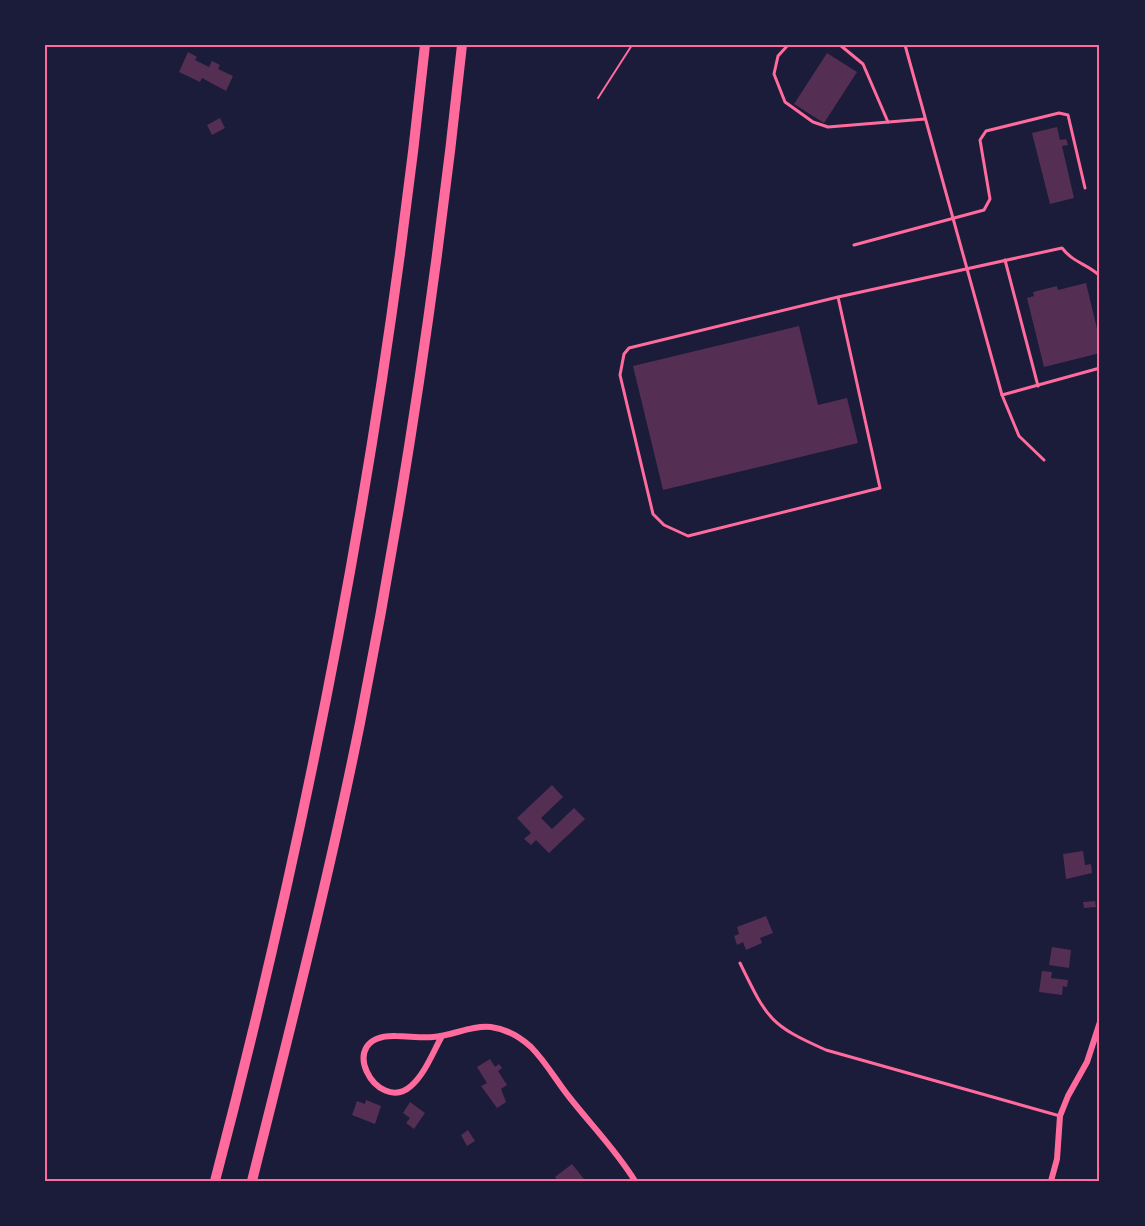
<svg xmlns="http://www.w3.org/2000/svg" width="1145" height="1226" font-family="'PT Sans',sans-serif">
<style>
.building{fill:#542f53}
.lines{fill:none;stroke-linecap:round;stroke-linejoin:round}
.path{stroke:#ff6b9d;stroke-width:2}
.service{stroke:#ff6b9d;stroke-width:3}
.minor{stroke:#ff6b9d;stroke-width:6}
.motorway{stroke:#ff6b9d;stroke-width:10}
.neatline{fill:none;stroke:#ff6b9d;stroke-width:2}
</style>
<rect width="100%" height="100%" fill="#1b1b3a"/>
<g class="building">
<polygon points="188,52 197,57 195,60 209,67 212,61 220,65 218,69 233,76 226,91 202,78 200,82 179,72"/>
<polygon points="827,53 857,72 824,123 794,104"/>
<polygon points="220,118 225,128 212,135 207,125"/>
<polygon points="1057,127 1060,140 1066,139 1068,145 1062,146 1074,198 1050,204 1032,133"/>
<polygon points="1086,283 1100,341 1100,353 1044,367 1027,298 1034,296 1033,292 1057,286 1058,290"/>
<polygon points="799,326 818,405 847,398 858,443 663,490 633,366"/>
<polygon points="552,785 563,797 541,818 552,829 574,808 585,819 549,853 536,840 531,845 524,839 531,833 517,818"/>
<polygon points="1083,851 1085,865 1091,864 1092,873 1066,879 1063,854"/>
<polygon points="1095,901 1096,907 1084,908 1083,902"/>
<polygon points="766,916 773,933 760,938 762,943 746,950 743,942 737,945 734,936 739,934 737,927"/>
<polygon points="1052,947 1071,950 1069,968 1049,965"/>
<polygon points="1042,971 1052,972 1051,978 1068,980 1067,987 1063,986 1062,995 1039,992"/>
<polygon points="490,1059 495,1067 499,1064 502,1068 498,1071 507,1085 501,1089 506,1102 497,1108 481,1086 487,1083 477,1067"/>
<polygon points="366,1100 381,1106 375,1124 352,1115 357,1101 365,1104"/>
<polygon points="410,1102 425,1113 414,1129 406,1123 410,1118 403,1113"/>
<polygon points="468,1130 475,1141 467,1146 461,1135"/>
<polygon points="572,1164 584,1179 558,1181 555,1177"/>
</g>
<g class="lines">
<polyline class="path" points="598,98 632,45"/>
<g class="service">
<polyline points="788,45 778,56 774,74 785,102 813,122 828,127 925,119"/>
<polyline points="840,45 863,64 888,122"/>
<polyline points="905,45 1002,395 1019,436 1044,460"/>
<polyline points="854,245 984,210 990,199 980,140 986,131 1059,113 1068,115 1085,188"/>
<polyline points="1005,260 1038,386"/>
<path d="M838,297L880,488L688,536L664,525L653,514L620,375L624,354L629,348L838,297L1062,248C1075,264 1086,263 1100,276"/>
<polyline points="1002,395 1100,368"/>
<path d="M740,963C767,1018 769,1025 826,1050L1060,1116"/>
</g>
<g class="minor">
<path d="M442,1036C433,1052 425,1074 411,1086C377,1116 332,1034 396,1036C408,1036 421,1038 433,1037C452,1036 471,1025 491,1027C506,1029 520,1037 531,1047C546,1062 557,1082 570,1098C592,1126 616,1150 635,1181"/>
<polyline points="1051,1181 1057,1159 1060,1116 1068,1096 1087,1062 1100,1022"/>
</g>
<g class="motorway">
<path d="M215,1181C313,808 385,428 425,45"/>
<path d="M252,1181C290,1029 329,877 360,723C404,499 438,272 462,45"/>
</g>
</g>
<rect width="1145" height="1226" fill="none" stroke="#1b1b3a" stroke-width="93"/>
<rect x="46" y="46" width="1052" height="1134" class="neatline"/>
</svg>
